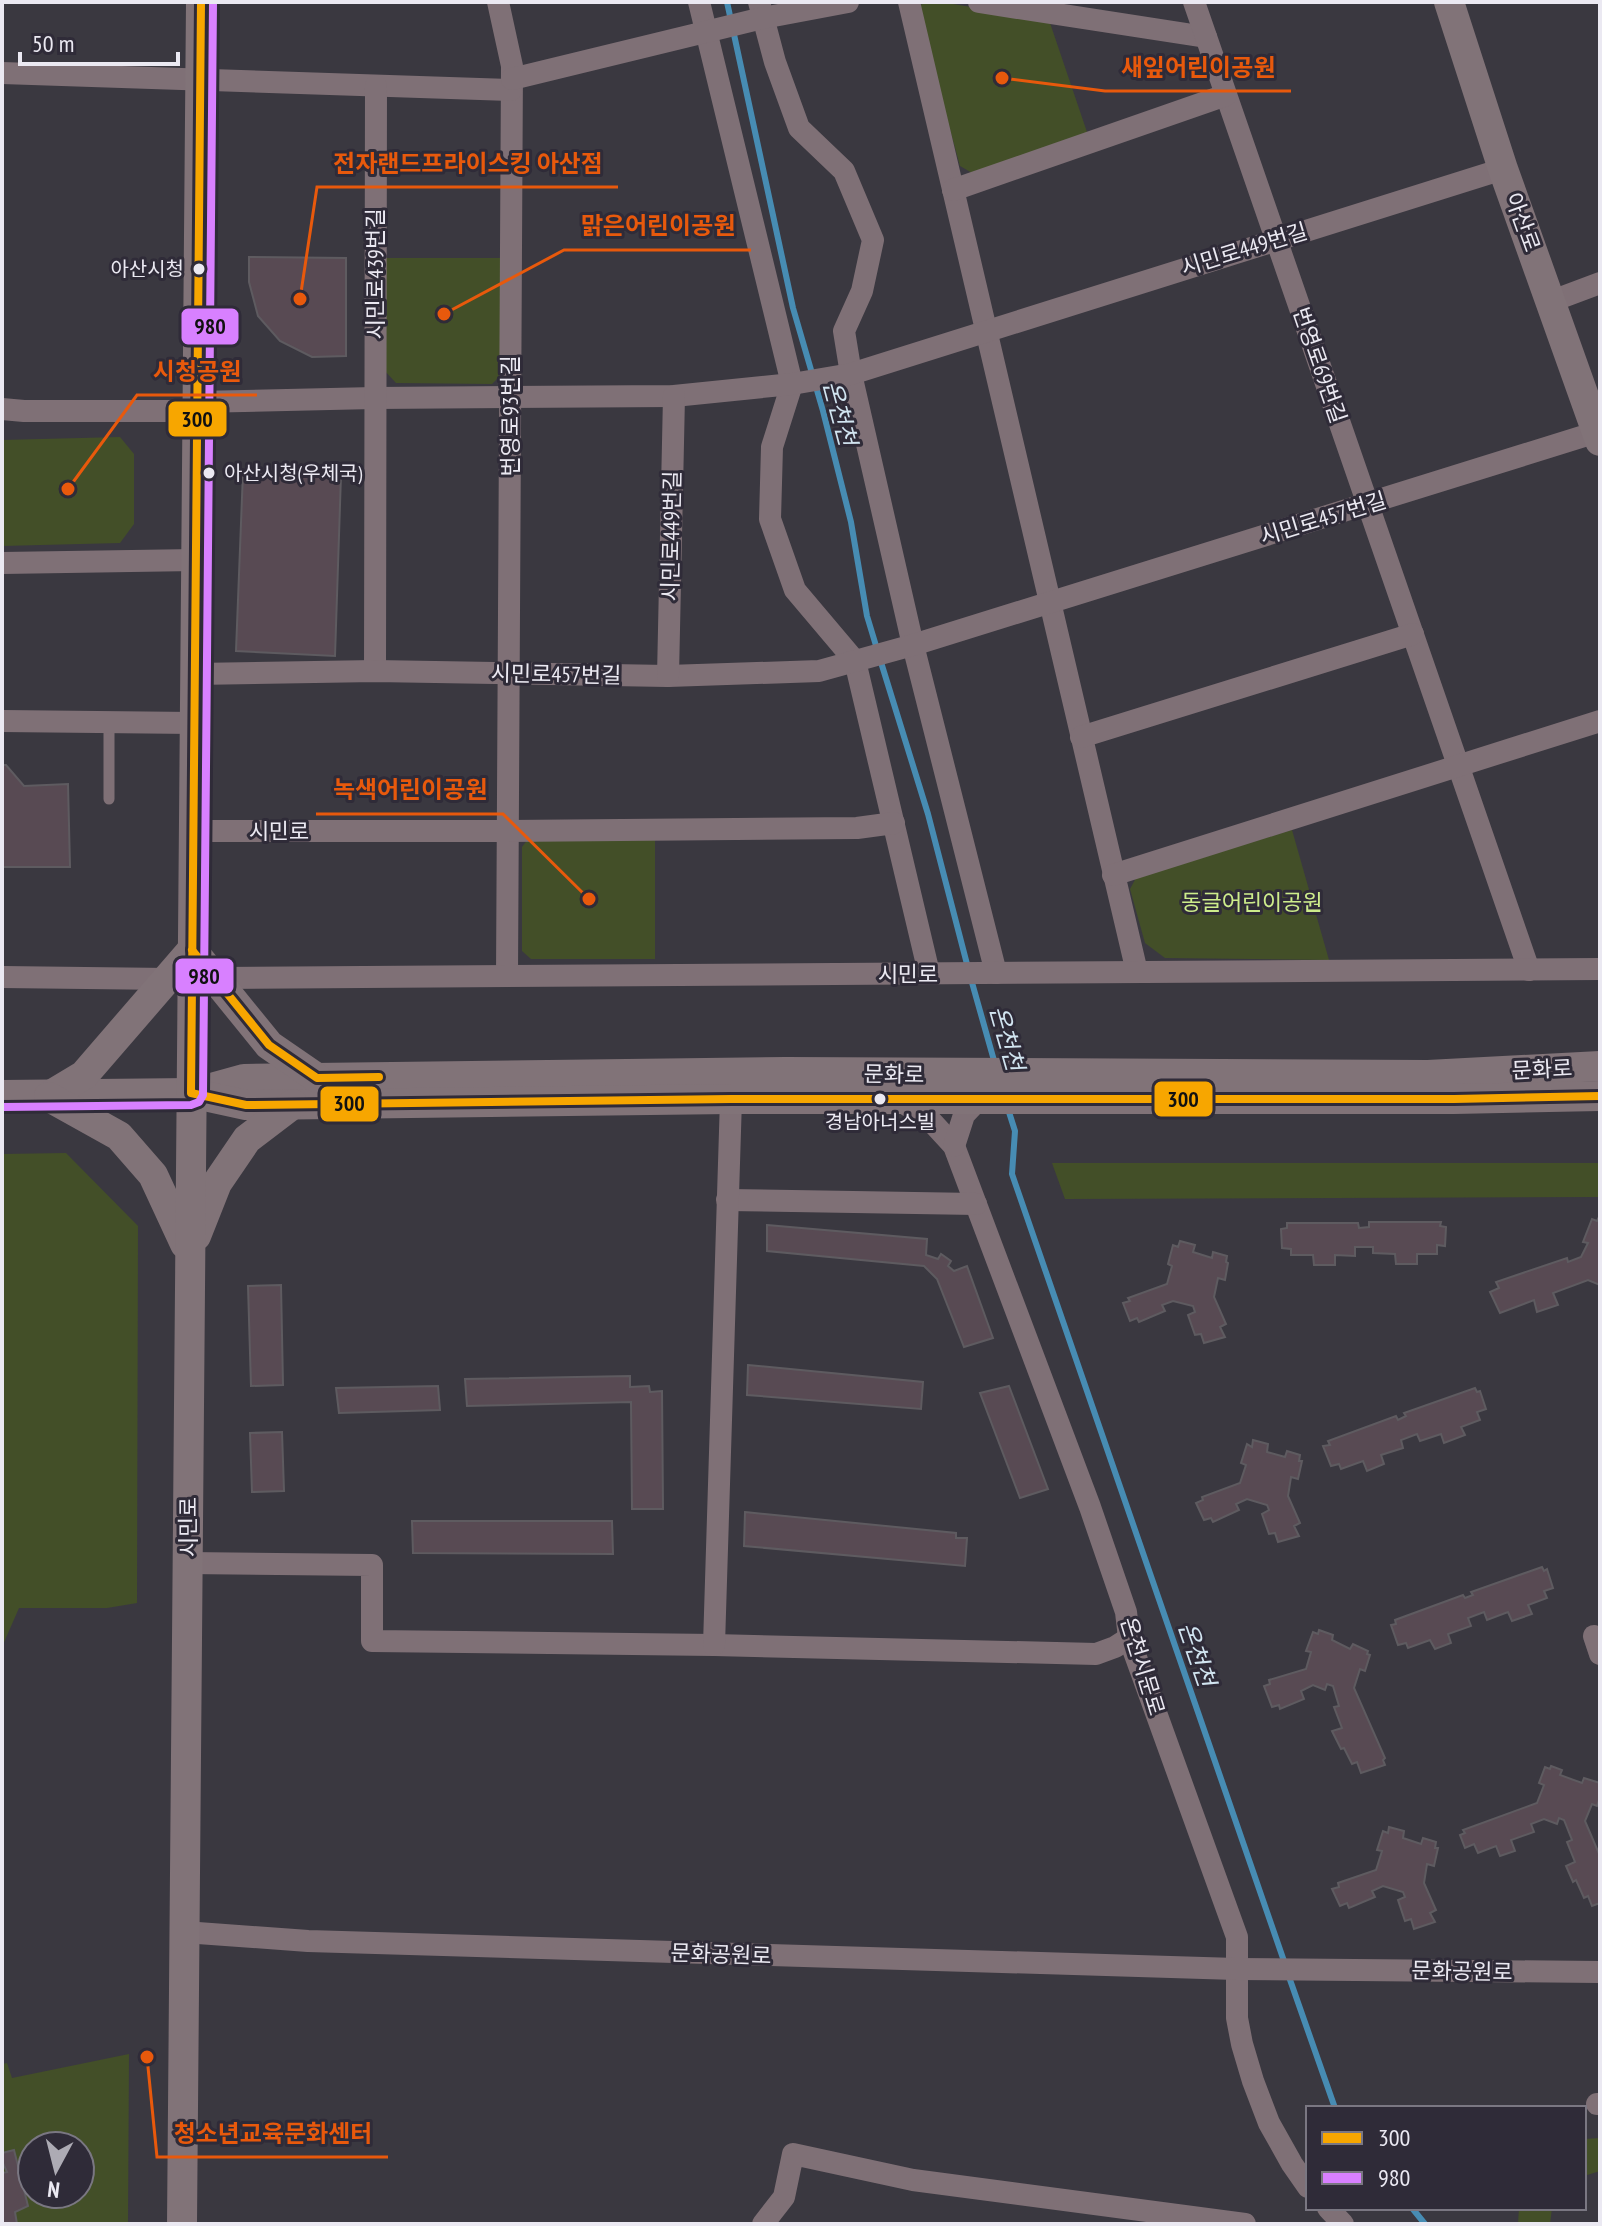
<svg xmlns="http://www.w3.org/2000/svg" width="1602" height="2226" font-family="'PT Sans Narrow','Noto Sans KR',sans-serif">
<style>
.green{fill:#434f28;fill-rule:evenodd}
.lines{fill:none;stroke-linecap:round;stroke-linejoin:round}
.stream{stroke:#478cb3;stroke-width:6}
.building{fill:#584a53;stroke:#5e5b60;stroke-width:2}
.lane{stroke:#7f7076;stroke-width:11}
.street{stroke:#7f7076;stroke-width:22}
.secondary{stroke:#817378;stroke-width:30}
.bus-1-casing{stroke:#2f2b38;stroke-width:14}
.bus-2-casing{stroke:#2f2b38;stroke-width:14}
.bus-1{stroke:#f7a600;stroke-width:8}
.bus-2{stroke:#d880ff;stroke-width:8}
.bus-dot{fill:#ebe9f2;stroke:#2f2b38;stroke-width:3}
.labels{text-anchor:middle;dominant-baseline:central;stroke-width:6;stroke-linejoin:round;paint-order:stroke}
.bus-label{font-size:20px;fill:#ebe9f2;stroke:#2f2b38;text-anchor:end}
.street-label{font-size:22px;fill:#ebe9f2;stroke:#2f2b38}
.park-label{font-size:22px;fill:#cdec8b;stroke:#2f2b38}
.water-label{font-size:24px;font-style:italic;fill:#d2e5f1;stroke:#2f2b38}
.leader{fill:none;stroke:#e8590c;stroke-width:3}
.callout-dot{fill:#e8590c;stroke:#2f2b38;stroke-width:3}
.callout-label{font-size:24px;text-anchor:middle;font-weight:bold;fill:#e8590c;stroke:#2f2b38;stroke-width:6;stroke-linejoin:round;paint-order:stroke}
.line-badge{stroke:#2f2b38;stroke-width:3}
.pale-badge-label{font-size:22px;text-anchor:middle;font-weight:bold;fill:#111}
</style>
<rect width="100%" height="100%" fill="#3a3840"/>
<g class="green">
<polygon points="924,2 941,2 1049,20 1088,135 974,174 960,166 917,9"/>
<polygon points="384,258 502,258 503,373 492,384 396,383 385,371"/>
<polygon points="120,437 134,454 134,524 120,543 2,546 2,440"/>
<polygon points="1292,830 1329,960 1165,958 1145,943 1130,889 1137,876"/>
<polygon points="528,839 655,840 655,959 531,959 522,951 522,847"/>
<polygon points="66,1153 138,1226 137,1603 107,1608 19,1608 2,1647 2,1154"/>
<polygon points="1052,1163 1600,1163 1600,1197 1065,1199"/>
<path d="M129,2054L128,2224H2V2064L7,2063L12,2078ZM32,2146H80V2194H32Z"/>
<polygon points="1600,2138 1600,2171 1584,2176 1584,2139"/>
<polygon points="1519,2208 1552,2208 1550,2224 1518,2224"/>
</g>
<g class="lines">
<g class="stream">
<polyline points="727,2 793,308 823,411 851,522 867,616 877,649"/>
<polyline points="880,659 928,814 968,968"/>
<polyline points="971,979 995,1064"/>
<polyline points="1008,1109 1015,1131 1012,1174 1285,1964"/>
<polyline points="1288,1974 1335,2108"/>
<polyline points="1412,2208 1425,2224"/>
</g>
</g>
<g class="building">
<polygon points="249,257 346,258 346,356 312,357 280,341 258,316 249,282"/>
<polygon points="243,472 341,475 335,656 236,651"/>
<polygon points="2,765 6,765 24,786 68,784 70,867 2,867"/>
<polygon points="1599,1217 1600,1285 1588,1280 1553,1293 1558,1305 1537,1312 1534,1300 1500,1313 1490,1292 1499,1288 1496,1282 1567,1258 1568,1262 1581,1257 1588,1243 1583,1242 1592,1219 1597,1221"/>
<polygon points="1369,1222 1441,1222 1440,1226 1446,1227 1445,1246 1437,1245 1437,1254 1417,1254 1417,1264 1396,1264 1395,1254 1373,1253 1373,1247 1355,1247 1355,1256 1335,1255 1335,1265 1314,1265 1313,1255 1291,1255 1291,1249 1282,1248 1281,1229 1287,1228 1287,1223 1358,1223 1359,1228 1369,1227"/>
<polygon points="767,1225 927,1239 926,1255 938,1259 941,1254 951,1261 948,1266 954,1271 967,1266 993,1338 964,1347 937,1279 924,1266 767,1251"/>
<polygon points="1180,1241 1195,1245 1193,1252 1212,1258 1213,1252 1227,1256 1226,1262 1228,1263 1225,1280 1218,1278 1214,1297 1226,1324 1220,1327 1225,1337 1204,1343 1201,1334 1195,1335 1188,1315 1195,1312 1193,1306 1173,1301 1162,1305 1165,1311 1139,1322 1137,1318 1130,1321 1123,1303 1130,1301 1128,1298 1167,1284 1172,1266 1168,1264 1173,1245 1178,1247"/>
<polygon points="281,1285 283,1385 251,1386 248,1286"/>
<polygon points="748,1365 923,1382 921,1409 747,1395"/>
<polygon points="630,1376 630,1387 649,1386 650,1392 662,1391 663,1509 632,1509 631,1402 467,1406 465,1379"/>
<polygon points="438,1386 440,1410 339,1413 336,1388"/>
<polygon points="1009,1386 1048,1489 1020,1498 980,1393"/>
<polygon points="1475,1388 1477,1392 1480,1391 1486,1409 1477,1412 1480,1420 1461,1427 1465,1435 1444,1443 1441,1434 1420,1441 1417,1434 1401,1440 1403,1448 1381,1455 1384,1464 1367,1471 1363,1461 1341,1469 1339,1464 1331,1466 1323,1446 1330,1445 1328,1441 1396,1416 1398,1420 1406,1416 1404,1413"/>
<polygon points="282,1432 284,1491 252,1492 250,1433"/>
<polygon points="1253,1440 1268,1444 1267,1452 1285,1457 1287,1451 1300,1455 1299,1461 1302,1461 1298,1479 1291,1477 1288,1496 1300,1523 1294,1526 1299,1536 1278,1542 1275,1533 1269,1534 1262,1514 1269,1510 1267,1505 1247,1499 1236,1504 1239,1510 1213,1522 1211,1518 1204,1520 1196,1503 1203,1500 1202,1497 1240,1483 1246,1465 1241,1463 1247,1444 1252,1447"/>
<polygon points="745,1512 956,1533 956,1538 967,1538 965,1566 744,1546"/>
<polygon points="412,1521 612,1521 613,1554 413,1553"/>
<polygon points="1542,1567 1544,1571 1547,1569 1553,1588 1544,1591 1547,1598 1528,1605 1532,1614 1512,1621 1508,1612 1487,1620 1484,1612 1468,1618 1471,1626 1448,1634 1451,1643 1435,1649 1430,1640 1408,1648 1406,1643 1398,1645 1391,1625 1396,1624 1395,1620 1463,1595 1465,1598 1473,1595 1471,1592"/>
<polygon points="1319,1630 1333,1635 1332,1640 1350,1649 1353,1644 1368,1651 1367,1654 1370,1655 1365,1671 1360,1669 1354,1688 1385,1758 1383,1760 1385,1765 1361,1773 1357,1762 1352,1764 1344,1748 1341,1749 1332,1731 1342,1728 1334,1707 1339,1706 1333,1686 1327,1684 1325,1690 1313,1685 1301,1691 1304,1699 1280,1709 1279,1705 1272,1707 1264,1686 1270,1684 1269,1680 1306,1669 1311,1652 1306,1651 1313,1632 1318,1634"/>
<polygon points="1551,1766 1562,1770 1560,1775 1582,1783 1584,1778 1600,1783 1600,1797 1597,1806 1592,1804 1585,1821 1600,1856 1600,1903 1592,1906 1588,1896 1584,1898 1576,1880 1573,1882 1566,1866 1575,1862 1567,1842 1572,1840 1564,1820 1559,1818 1557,1824 1544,1819 1531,1824 1534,1832 1511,1840 1515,1851 1500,1856 1496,1846 1478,1853 1474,1844 1465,1848 1460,1835 1465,1833 1463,1830 1537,1803 1544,1785 1539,1783 1545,1767 1550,1769"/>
<polygon points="1389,1827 1404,1831 1403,1838 1421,1844 1423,1838 1436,1842 1435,1848 1438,1848 1434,1866 1427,1864 1424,1883 1436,1910 1430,1913 1435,1922 1414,1929 1411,1919 1405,1921 1398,1900 1405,1897 1403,1892 1383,1886 1372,1891 1375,1897 1349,1908 1347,1903 1340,1906 1332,1889 1339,1887 1338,1883 1376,1870 1382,1851 1377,1850 1383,1831 1388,1833"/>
<polygon points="14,2150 28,2206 15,2212 17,2224 2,2224 2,2173 7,2172 2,2161 2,2153"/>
</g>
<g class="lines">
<polyline class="lane" points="109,799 109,722"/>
<g class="street">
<polyline points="498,2 512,66 507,976"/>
<polyline points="699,2 792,384 772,447 770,519 795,590 855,661 929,973"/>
<polyline points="759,2 775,62 799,128 844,171 873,240 862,291 844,331 851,374 913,645 996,973"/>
<polyline points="909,2 1137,972"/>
<polyline points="979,2 1206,37"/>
<polyline points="1194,2 1529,970"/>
<polyline points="2,73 511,90"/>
<polyline points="512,79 763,18 848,2"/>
<polyline points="953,190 1226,95"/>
<polyline points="1552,301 1600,283"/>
<polyline points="197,402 374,398 674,396 792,384 851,374 1503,169"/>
<polyline points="2,409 24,411 197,411"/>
<polyline points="2,563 196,560"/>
<polyline points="375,671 376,86"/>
<polyline points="195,674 375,671 668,676 819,671 913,645 1597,432"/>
<polyline points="668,676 674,396"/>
<polyline points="2,721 194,723"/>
<polyline points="1081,737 1413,634"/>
<polyline points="193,831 508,831 857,828 894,823"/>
<polyline points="1113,875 1600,721"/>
<polyline points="2,977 169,979"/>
<polyline points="217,978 1600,969"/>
<polyline points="898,1099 931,1121 954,1146 1090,1507 1126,1612 1129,1638 1237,1937 1237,2018 1242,2044 1253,2081 1269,2123 1292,2164 1308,2187"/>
<polyline points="954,1146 964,1115 980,1098"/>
<polyline points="727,1200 976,1204"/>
<polyline points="187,1563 372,1565 372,1641 714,1645 1096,1654 1115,1647 1129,1638"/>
<polyline points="1594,1636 1600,1654"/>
<polyline points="714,1645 731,1099"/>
<polyline points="184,1932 308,1941 1236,1969 1600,1972"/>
<polyline points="1597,2104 1600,2104"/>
<polyline points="1328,2208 1343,2224"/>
<polyline points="763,2224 784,2197 793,2154 913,2180 1245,2224"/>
</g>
<g class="secondary">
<polyline points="1449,2 1503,169 1600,441"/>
<polyline points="197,1092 244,1079 786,1072 1428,1075 1600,1066"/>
<polyline points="2,1095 191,1093 246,1105 731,1099 1454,1099 1600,1096"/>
<polyline points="49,1096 84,1075 192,950 269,1045 317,1078"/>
<polyline points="49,1097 119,1136 153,1175 185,1244"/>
<polyline points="196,1236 217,1183 247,1139 293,1104"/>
<polyline points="182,2224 201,2"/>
</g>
<g class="bus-1-casing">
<g id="bus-1">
<polyline points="201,2 191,1093 246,1105 731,1099 1454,1099 1600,1096"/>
<polyline points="192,950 269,1045 317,1078 379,1077"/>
</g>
</g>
<g class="bus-2-casing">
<polyline id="bus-2" points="2,1107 191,1105 199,1102 203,1095 213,2"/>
</g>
<use href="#bus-1" class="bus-1"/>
<use href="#bus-2" class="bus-2"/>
</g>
<g class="bus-dot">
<circle cx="199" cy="269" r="7"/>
<circle cx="209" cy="473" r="7"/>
<circle cx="880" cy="1099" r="7"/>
</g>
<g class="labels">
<g class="bus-label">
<text x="184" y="269">아산시청</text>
<text x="224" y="473" text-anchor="start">아산시청(우체국)</text>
<text x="880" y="1122" text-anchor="middle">경남아너스빌</text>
</g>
<g class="street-label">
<text transform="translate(1523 222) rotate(70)">아산로</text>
<text transform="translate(1244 249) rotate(-17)">시민로449번길</text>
<text transform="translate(375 274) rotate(-90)">시민로439번길</text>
<text transform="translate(1320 365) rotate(71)">번영로69번길</text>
<text transform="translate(510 416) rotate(-90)">번영로93번길</text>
<text transform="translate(1323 518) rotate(-17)">시민로457번길</text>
<text transform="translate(671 536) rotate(-89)">시민로449번길</text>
<text transform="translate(556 674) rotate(1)">시민로457번길</text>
<text x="279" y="831">시민로</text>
<text x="908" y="974">시민로</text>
<text transform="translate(1542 1069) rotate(-3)">문화로</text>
<text transform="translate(894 1074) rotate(1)">문화로</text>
<text transform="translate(188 1527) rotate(-90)">시민로</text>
<text transform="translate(1143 1666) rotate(73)">온천시문로</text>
<text transform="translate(721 1954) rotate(2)">문화공원로</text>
<text transform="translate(1462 1971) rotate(1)">문화공원로</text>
</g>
<g class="park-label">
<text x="1252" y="902">동글어린이공원</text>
</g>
<g class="water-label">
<text transform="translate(840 413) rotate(75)">온천천</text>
<text transform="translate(1007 1038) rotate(74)">온천천</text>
<text transform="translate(1197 1654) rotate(71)">온천천</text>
</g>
</g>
<path class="leader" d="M1002 78L1105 91H1291M300 299L317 187H618M444 314L564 250H751M68 489L137 395H257M589 899L503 814H316M147 2057L157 2157H388"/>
<g class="callout-dot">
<circle cx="1002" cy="78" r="8"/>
<circle cx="300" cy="299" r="8"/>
<circle cx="444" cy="314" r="8"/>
<circle cx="68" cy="489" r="8"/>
<circle cx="589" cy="899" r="8"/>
<circle cx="147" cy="2057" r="8"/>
</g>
<g class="callout-label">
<text x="1198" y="76">새잎어린이공원</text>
<text x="468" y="172">전자랜드프라이스킹 아산점</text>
<text x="658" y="234">맑은어린이공원</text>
<text x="197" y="380">시청공원</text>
<text x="410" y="798">녹색어린이공원</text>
<text x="273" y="2142">청소년교육문화센터</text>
</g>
<g class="line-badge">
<rect x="180" y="307" width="60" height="39" rx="8" fill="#d880ff"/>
<rect x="167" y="400" width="61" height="38" rx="8" fill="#f7a600"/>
<rect x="174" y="957" width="61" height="38" rx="8" fill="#d880ff"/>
<rect x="1153" y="1080" width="61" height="38" rx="8" fill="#f7a600"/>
<rect x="319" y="1085" width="61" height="38" rx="8" fill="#f7a600"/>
</g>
<g class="pale-badge-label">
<text x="210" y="334">980</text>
<text x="197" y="427">300</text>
<text x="204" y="984">980</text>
<text x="1183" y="1107">300</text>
<text x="349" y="1111">300</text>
</g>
<rect width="1602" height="2226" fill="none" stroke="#ebe9f2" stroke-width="8"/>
<rect x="1306" y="2106" width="280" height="104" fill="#2f2b38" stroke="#7a7782" stroke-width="2"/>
<rect x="1322" y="2132" width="40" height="12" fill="#f7a600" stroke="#7a7782" stroke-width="2"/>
<text x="1378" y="2146" font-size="24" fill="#ebe9f2">300</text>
<rect x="1322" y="2172" width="40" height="12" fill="#d880ff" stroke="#7a7782" stroke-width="2"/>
<text x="1378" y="2186" font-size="24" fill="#ebe9f2">980</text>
<g transform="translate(56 2170) rotate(187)"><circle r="38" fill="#2f2b38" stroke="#7a7782" stroke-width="2"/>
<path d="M0-6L14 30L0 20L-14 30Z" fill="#adabb4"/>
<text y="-12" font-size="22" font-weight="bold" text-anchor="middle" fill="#ebe9f2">N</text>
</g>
<path d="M20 52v12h158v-12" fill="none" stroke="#ebe9f2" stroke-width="4"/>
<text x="32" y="52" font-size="24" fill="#ebe9f2" stroke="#2f2b38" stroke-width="6" paint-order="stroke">50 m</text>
</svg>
